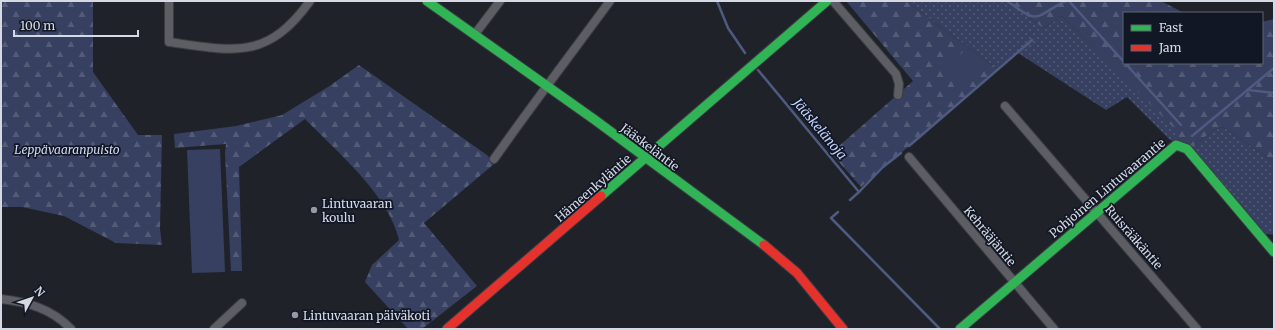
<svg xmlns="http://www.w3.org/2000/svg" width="1275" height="330" font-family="Merriweather,serif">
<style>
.grass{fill:url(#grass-dots)}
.forest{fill:url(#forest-firs)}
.garden{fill:#374060}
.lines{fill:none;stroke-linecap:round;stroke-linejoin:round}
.stream{stroke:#4e5a80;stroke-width:2.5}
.street-casing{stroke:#3b3d44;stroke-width:10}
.fast-casing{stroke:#3b3d44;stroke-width:11}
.jam-casing{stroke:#3b3d44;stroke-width:11}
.street{stroke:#5c5e64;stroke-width:8}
.fast{stroke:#30b455;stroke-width:9}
.jam{stroke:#e5322d;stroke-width:9}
.poi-dot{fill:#9699a2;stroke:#121725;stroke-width:1.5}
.labels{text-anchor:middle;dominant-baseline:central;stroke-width:3.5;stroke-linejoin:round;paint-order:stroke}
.street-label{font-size:12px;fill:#d5d9e3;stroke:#121725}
.park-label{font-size:12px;font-style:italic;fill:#cfd9f5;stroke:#121725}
.poi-label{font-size:12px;fill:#d5d9e3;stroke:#121725;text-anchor:start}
.water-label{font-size:13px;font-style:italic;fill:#c4d2fc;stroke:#121725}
</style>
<defs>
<pattern id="grass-dots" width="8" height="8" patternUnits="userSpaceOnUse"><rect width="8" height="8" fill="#374060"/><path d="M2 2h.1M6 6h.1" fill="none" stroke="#535b77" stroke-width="1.8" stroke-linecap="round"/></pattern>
<pattern id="forest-firs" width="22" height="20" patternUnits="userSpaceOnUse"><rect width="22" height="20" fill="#374060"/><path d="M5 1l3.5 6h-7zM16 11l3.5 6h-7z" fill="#535b77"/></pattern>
</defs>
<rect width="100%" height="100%" fill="#20222a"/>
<g class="grass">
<polygon points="906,1 1007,1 1043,28 1062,16 1179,132 1170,140 1127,97 1106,110 1018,53 996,68"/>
<polygon points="1223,127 1274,162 1274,235 1262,233 1192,147 1214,130"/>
</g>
<g class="forest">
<polygon points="1,1 93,1 93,72 138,135 162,135 160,229 162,245 116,243 64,216 22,207 1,207"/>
<polygon points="846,1 906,1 996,68 1018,53 861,187 831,153 913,81"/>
<polygon points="1007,1 1161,1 1184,13 1124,13 1124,63 1262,63 1262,22 1274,19 1274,162 1223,127 1214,130 1192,147 1170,140 1178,132 1062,16 1043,28"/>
<path d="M359,65L487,155L494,164L424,223L477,286L422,329H408L365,282L372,265L399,240C389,195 337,152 305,119L239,167L242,271H231L225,153L226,144L175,148L174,134L236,126L282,115L328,87Z"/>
</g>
<g class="garden">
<polygon points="966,50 979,65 958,83 944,67"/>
<polygon points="220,149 225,272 192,273 187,150"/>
</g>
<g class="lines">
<g class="stream">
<polyline points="717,1 728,28 745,53"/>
<path d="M1007,1C1038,22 1031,21 1063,2L1067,1"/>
<polyline points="1069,1 1124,62"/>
<polyline points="1125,63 1181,125"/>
<polyline points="758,70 859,192 850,200"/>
<polyline points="1248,90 1274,93"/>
<polyline points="1192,136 1274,68"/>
<polyline points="909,146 1032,40"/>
<polyline points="859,192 883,167 901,153"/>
<polyline points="838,212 831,218 940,329"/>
</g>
<g class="street-casing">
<g id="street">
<path d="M169,1V42C233,51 267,61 310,1"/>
<polyline points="833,1 896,74 899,84 898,95"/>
<polyline points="475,34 500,1"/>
<polyline points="1005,106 1197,329"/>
<polyline points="909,157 1054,329"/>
<path d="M494,159C532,105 571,54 610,1"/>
<path d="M1,299C28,302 52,309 71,329"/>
<polyline points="214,329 242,303"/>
</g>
</g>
<g class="fast-casing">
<g id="fast">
<polyline points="427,1 595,120 764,245"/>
<polyline points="601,196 827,1"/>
<polyline points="960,329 1176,145 1187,149 1274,252"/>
</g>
</g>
<g class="jam-casing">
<g id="jam">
<polyline points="764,245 797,273 843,329"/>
<polyline points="447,329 601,196"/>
</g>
</g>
<use href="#street" class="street"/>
<use href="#fast" class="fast"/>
<use href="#jam" class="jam"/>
</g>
<g class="poi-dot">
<circle cx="314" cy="210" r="4"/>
<circle cx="295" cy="315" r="4"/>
</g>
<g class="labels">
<g class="street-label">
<text transform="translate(650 147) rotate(37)">Jääskeläntie</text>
<text transform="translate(593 188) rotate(-41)">Hämeenkyläntie</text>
<text transform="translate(1107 188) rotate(-40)">Pohjoinen Lintuvaarantie</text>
<text transform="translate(990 236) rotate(50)">Kehrääjäntie</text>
<text transform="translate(1134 237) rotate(49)">Ruisrääkäntie</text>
</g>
<g class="park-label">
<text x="67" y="149">Leppävaaranpuisto</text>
</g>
<g class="poi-label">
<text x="322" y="203">Lintuvaaran<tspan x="322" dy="14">koulu</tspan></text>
<text x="303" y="315">Lintuvaaran päiväkoti</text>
</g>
<g class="water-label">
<text transform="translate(820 129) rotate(50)">Jääskelänoja</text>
</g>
</g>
<rect width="1275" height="330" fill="none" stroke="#d5d9e3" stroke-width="4"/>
<rect x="1123" y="12" width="140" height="52" fill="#121725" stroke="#606571"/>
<rect x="1131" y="25" width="20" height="6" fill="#30b455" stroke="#606571"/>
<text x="1159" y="32" font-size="12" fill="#d5d9e3">Fast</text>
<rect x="1131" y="45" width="20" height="6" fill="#e5322d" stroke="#606571"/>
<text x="1159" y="52" font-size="12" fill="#d5d9e3">Jam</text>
<g transform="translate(32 298) rotate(50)" stroke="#121725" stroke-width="3" paint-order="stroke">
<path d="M0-3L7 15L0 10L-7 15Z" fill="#d5d9e3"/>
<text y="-6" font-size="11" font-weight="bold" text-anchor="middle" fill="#d5d9e3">N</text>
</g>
<path d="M14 30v6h124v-6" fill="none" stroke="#d5d9e3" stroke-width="2"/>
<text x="20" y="30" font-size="12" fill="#d5d9e3" stroke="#121725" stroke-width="3" paint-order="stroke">100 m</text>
</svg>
